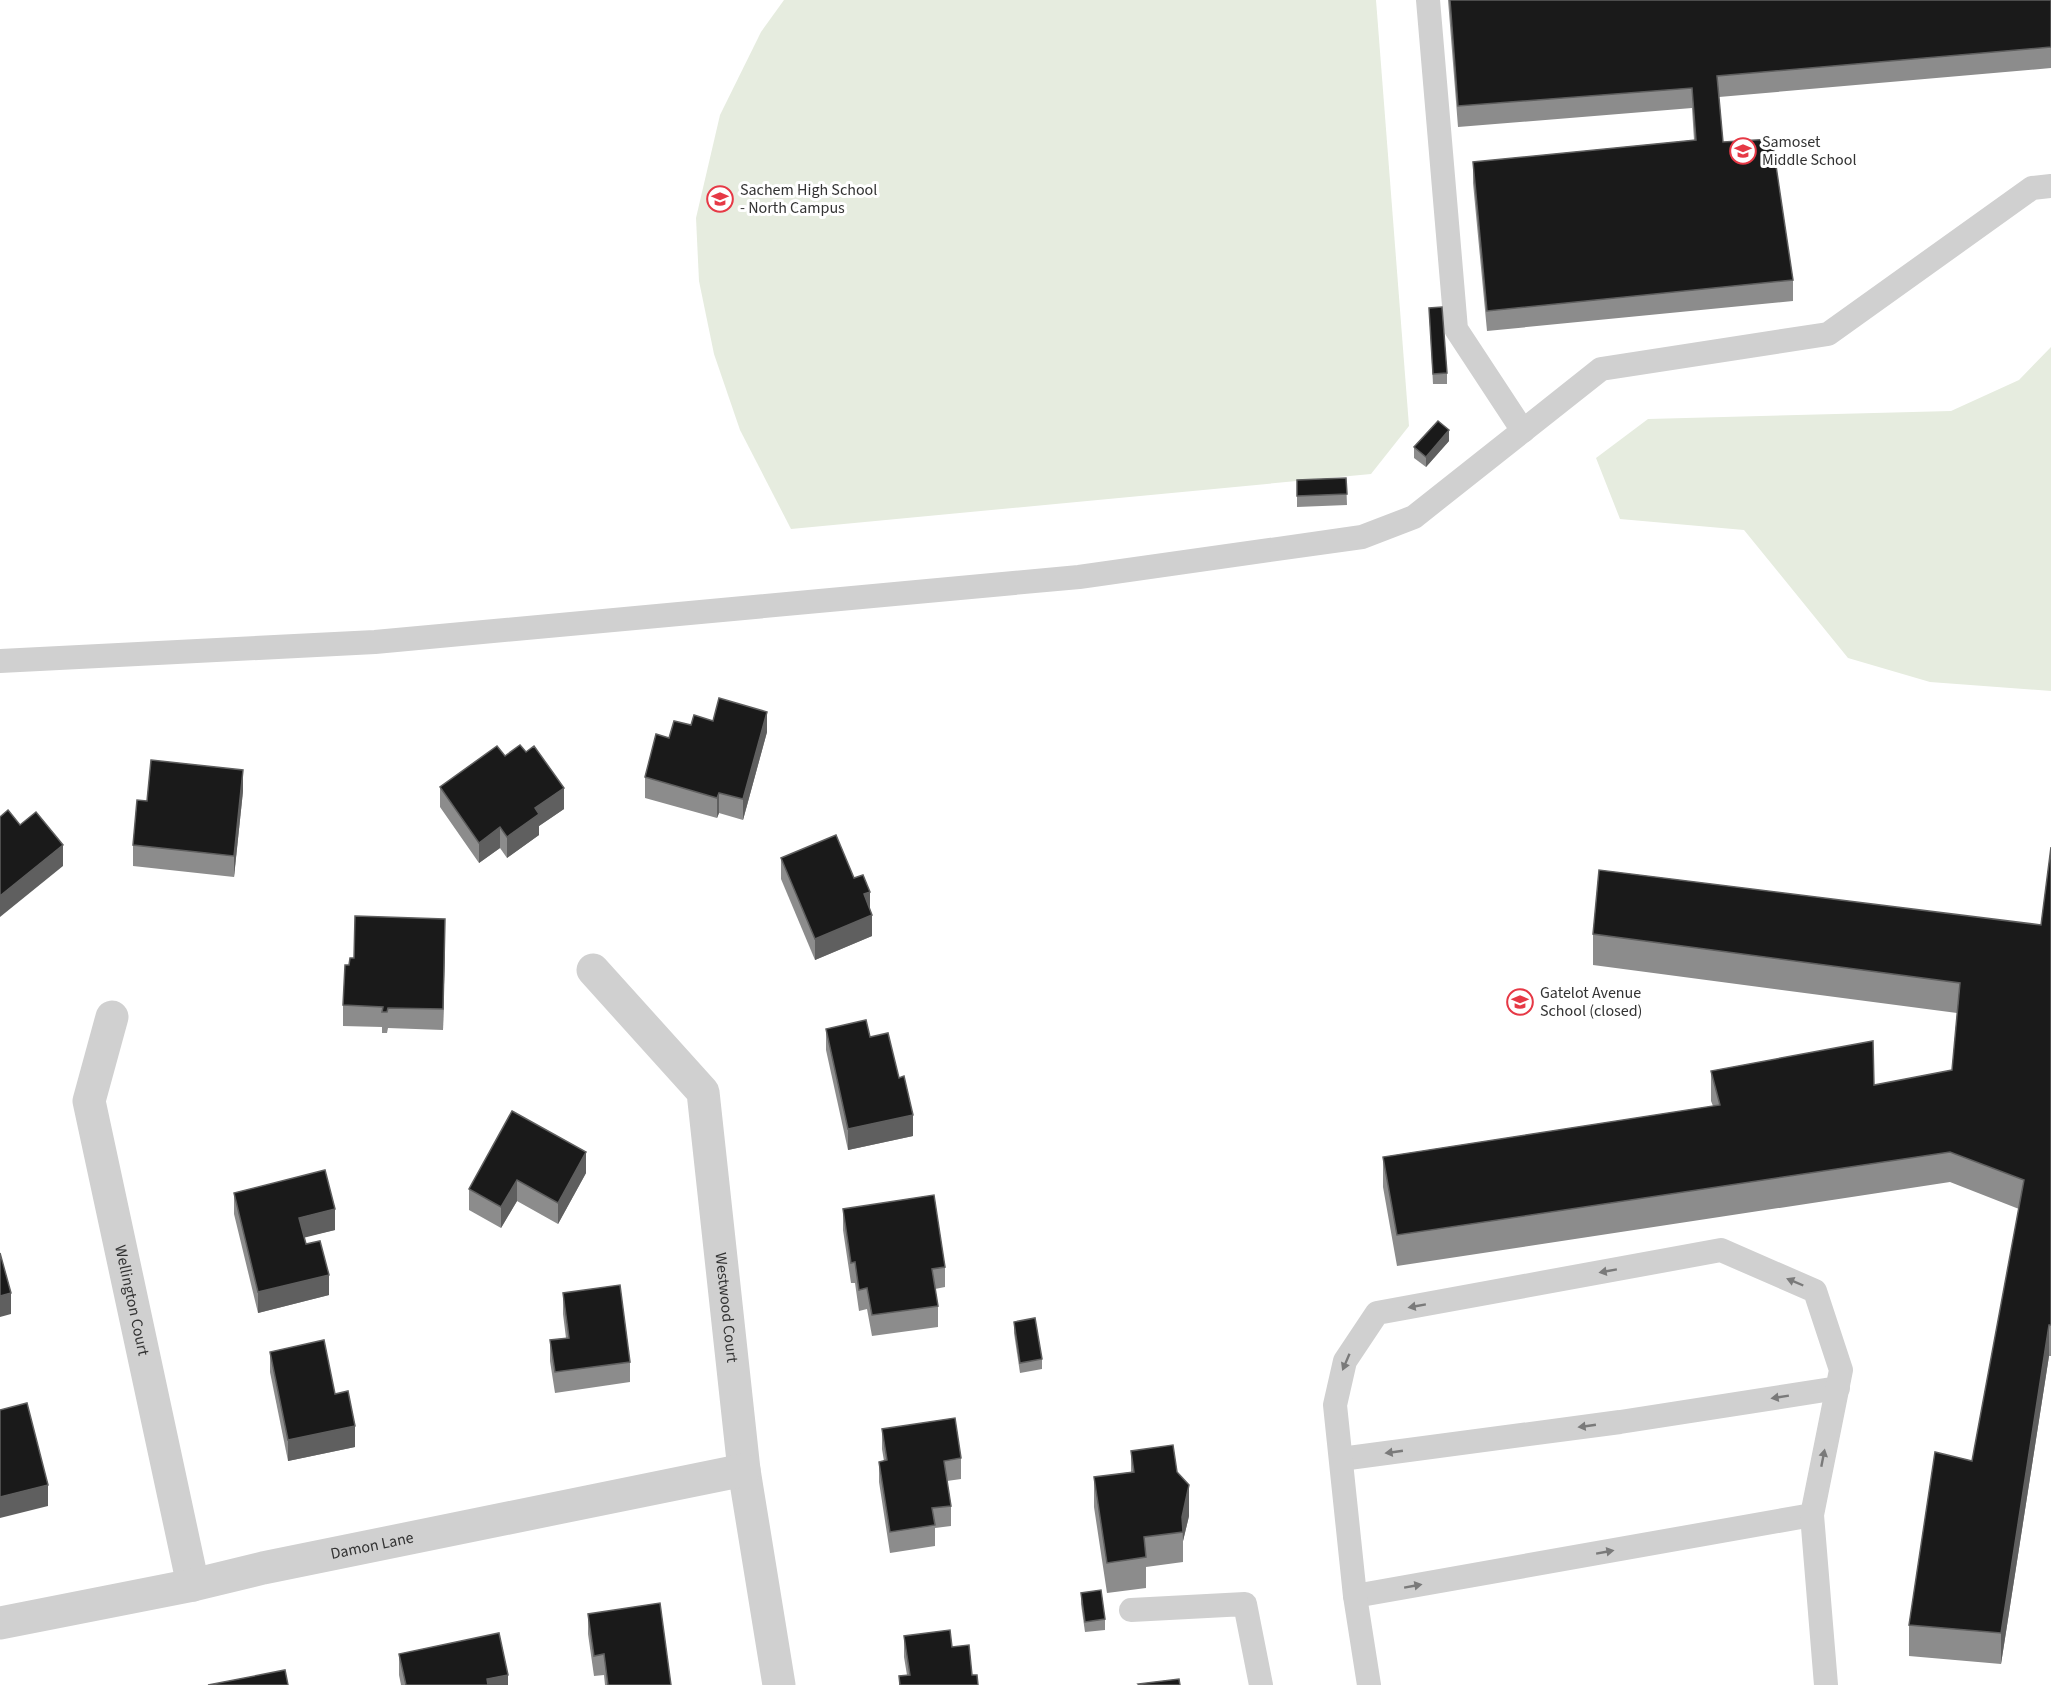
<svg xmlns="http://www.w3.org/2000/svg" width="2051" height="1685" font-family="'Source Sans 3',sans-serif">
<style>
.green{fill:#e6ecdf}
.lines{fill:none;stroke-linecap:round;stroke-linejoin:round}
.service{stroke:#d0d0d0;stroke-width:24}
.minor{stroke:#d0d0d0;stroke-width:33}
.wall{fill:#8c8c8c}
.shaded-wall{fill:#5f5f5f}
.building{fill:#1a1a1a;stroke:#5f5f5f;stroke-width:1.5}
.oneway{fill:#7a7a7a}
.labels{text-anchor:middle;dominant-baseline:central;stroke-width:6;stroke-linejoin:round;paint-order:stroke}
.poi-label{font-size:16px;fill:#333;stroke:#fff;text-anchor:start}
.street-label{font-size:16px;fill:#333;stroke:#fff}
</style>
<rect width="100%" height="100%" fill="#fff"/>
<g class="green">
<polygon points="784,0 1376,0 1409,426 1371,474 791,529 740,430 714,354 699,281 696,218 720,115 761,32"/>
<polygon points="2051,347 2051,691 1930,682 1848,658 1744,530 1620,519 1596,458 1648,419 1951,411 2019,380"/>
</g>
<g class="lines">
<g class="service">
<polyline points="1428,0 1456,329 1523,431"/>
<polyline points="0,661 375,642 1079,577 1362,537 1414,517 1601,369 1828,334 2032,188 2051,186"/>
<polyline points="1341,1459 1620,1422 1838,1388"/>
<polyline points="1355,1596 1812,1515"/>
<polyline points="1131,1610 1245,1604 1261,1685"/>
<polyline points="1369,1685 1355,1596 1335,1405 1345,1361 1377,1313 1721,1250 1815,1291 1841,1370 1812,1515 1826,1685"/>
</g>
<g class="minor">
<path id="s1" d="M593,970L703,1092L744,1470L779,1685"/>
<path id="s2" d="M112,1017L89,1101L193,1585"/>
<path id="s3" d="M0,1623L193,1585L263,1568L744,1470"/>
</g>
</g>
<g class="wall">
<polygon points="1448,0 2051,0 2051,68 1719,97 1723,142 1793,280 1793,301 1487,331 1473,183 1473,162 1694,140 1692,108 1458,127"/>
<polygon points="1429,308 1447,373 1447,384 1433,384"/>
<polygon points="1449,441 1426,467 1414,458 1414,447"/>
<polygon points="1346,478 1347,505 1297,507 1297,480"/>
<polygon points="713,721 767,732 743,820 719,813 717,818 645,798 645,777 669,738"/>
<polygon points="505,756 564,809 539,826 539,835 507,858 500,848 479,863 440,807 440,787"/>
<polygon points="243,791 234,877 133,866 133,845 147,801"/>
<polygon points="2051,847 2051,1356 2049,1356 2001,1664 1909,1656 1909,1625 1972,1461 2019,1209 1950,1182 1397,1266 1383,1187 1383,1157 1713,1106 1711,1101 1711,1071 1874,1085 1952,1070 1957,1013 1593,965 1593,934 2041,925"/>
<polygon points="781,858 854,878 870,909 872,936 815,960 781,879"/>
<polygon points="445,940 443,1030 388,1028 387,1033 382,1033 382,1027 343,1026 343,1005 349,965 354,958"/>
<polygon points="826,1029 870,1037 899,1078 913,1136 848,1150 826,1050"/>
<polygon points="586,1152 586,1173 558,1224 517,1201 501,1228 469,1210 469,1189"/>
<polygon points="234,1193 335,1230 304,1237 306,1244 329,1295 258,1313 234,1214"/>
<polygon points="843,1209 945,1267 945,1287 935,1289 938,1306 938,1327 872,1336 867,1309 859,1311 855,1283 851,1283 843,1230"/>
<polygon points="563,1293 630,1362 630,1382 555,1393 550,1361 550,1340 566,1338 563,1314"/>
<polygon points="1014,1322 1042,1359 1042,1369 1020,1373 1014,1333"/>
<polygon points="270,1352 335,1394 355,1447 288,1461 270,1372"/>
<polygon points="882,1429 961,1458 961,1479 947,1481 951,1506 951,1526 935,1528 935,1546 890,1553 879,1482 879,1462 884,1461 882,1449"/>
<polygon points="1131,1451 1177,1472 1189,1516 1183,1541 1183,1562 1146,1567 1146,1588 1107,1593 1094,1507 1094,1477 1131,1472"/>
<polygon points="1081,1593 1105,1619 1105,1630 1085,1632 1081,1604"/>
<polygon points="588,1614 671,1685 605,1685 604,1675 594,1676 588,1634"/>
<polygon points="904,1636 952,1647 978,1685 899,1685 899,1676 907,1675 904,1657"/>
<polygon points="399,1654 508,1685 401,1685 399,1675"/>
</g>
<g class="shaded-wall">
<polygon points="1449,430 1449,441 1426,467 1426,457"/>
<polygon points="767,712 767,732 743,820 743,799"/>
<polygon points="243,770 243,791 234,877 234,856"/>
<polygon points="564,788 564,809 539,826 539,835 507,858 507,837 535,808"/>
<polygon points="719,793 719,813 717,818 717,798"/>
<polygon points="500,827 500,848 479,863 479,843"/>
<polygon points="63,845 63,866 0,917 0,896"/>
<polygon points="870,892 870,913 864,894"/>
<polygon points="872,915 872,936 815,960 815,939"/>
<polygon points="445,919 445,940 443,1030 443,1009"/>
<polygon points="913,1115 913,1136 848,1150 848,1129"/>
<polygon points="586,1152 586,1173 558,1224 558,1203"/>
<polygon points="517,1180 517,1201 501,1228 501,1207"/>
<polygon points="335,1209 335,1230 299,1239 299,1218"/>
<polygon points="329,1275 329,1295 258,1313 258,1292"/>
<polygon points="11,1293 11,1314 0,1317 0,1296"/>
<polygon points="2049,1325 2049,1356 2001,1664 2001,1633"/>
<polygon points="355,1426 355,1447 288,1461 288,1440"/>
<polygon points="48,1485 48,1506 0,1518 0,1497"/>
<polygon points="1189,1485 1189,1516 1183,1541 1182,1517"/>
<polygon points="508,1675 508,1685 487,1685 487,1679"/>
</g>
<g class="building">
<polygon points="1450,0 2051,0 2051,47 1717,76 1723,142 1772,139 1793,280 1487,311 1473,162 1696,140 1692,88 1458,106"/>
<polygon points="1442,307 1447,373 1433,374 1429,308"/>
<polygon points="1438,421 1449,430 1426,457 1414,447"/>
<polygon points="1346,478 1347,494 1297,496 1297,480"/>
<polygon points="719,698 767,712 743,799 719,793 717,798 645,777 656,734 669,738 674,721 691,725 694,715 713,721"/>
<polygon points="520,745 526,752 534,746 564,788 535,808 539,814 507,837 500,827 479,843 440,787 497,746 505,756"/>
<polygon points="151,760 243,770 234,856 133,845 137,800 147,801"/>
<polygon points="8,810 20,825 36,812 63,845 0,896 0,817"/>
<polygon points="836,835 854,878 863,875 870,892 864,894 872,915 815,939 781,858"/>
<polygon points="2051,847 2051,1325 2049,1325 2001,1633 1909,1625 1935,1452 1972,1461 2024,1180 1950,1152 1397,1235 1383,1157 1720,1105 1711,1071 1873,1041 1874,1085 1952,1070 1960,983 1593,934 1599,870 2041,925"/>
<polygon points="355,916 445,919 443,1009 388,1008 387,1012 382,1012 383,1007 343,1005 345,965 349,965 350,958 354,958"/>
<polygon points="866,1020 870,1037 888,1033 899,1078 904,1076 913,1115 848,1129 826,1029"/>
<polygon points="512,1111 586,1152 558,1203 517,1180 501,1207 469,1189"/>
<polygon points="325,1170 335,1209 299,1218 306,1244 320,1241 329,1275 258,1292 234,1193"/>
<polygon points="934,1195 945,1267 932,1269 938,1306 872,1315 867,1288 859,1290 855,1262 851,1263 843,1209"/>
<polygon points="0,1253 11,1293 0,1296"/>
<polygon points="620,1285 630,1362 555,1372 550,1340 569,1338 563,1293"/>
<polygon points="1035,1318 1042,1359 1020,1363 1014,1322"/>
<polygon points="324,1340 335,1394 348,1391 355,1426 288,1440 270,1352"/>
<polygon points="27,1403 48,1485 0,1497 0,1410"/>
<polygon points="955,1418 961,1458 944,1461 951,1506 932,1508 935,1525 890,1532 879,1462 887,1460 882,1429"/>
<polygon points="1173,1445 1177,1472 1189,1485 1182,1517 1183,1532 1144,1537 1146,1557 1107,1563 1094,1477 1134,1472 1131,1451"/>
<polygon points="1101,1590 1105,1619 1085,1622 1081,1593"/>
<polygon points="660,1603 671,1685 608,1685 604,1654 594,1656 588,1614"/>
<polygon points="950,1630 952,1647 969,1645 972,1675 977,1675 978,1685 900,1685 899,1676 910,1675 904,1636"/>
<polygon points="499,1633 508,1675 487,1679 488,1685 406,1685 399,1654"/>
<polygon points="285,1670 288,1685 208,1685"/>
<polygon points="1179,1679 1180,1685 1139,1685 1138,1684"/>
</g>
<defs><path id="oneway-solid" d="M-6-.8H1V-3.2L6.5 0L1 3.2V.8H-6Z" transform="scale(1.5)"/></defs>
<g class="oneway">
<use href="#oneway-solid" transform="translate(1608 1271) rotate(170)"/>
<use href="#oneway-solid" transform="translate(1795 1282) rotate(-157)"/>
<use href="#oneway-solid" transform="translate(1417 1306) rotate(170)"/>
<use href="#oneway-solid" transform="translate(1346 1362) rotate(113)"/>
<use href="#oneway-solid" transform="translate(1780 1397) rotate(171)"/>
<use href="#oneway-solid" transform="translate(1587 1426) rotate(172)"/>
<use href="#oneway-solid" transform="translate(1394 1452) rotate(172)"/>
<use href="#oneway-solid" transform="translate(1823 1458) rotate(-79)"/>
<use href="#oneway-solid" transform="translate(1605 1552) rotate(-10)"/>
<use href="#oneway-solid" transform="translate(1413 1586) rotate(-10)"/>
</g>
<defs>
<g id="school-ring" transform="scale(1.35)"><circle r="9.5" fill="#fff" stroke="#e63946" stroke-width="1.5"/><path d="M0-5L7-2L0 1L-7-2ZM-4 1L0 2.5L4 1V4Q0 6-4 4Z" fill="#e63946"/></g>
</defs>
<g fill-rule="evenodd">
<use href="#school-ring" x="1743" y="151"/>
<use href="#school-ring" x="720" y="199"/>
<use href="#school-ring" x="1520" y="1002"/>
</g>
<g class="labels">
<g class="poi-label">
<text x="1762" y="142">Samoset<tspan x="1762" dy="18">Middle School</tspan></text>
<text x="740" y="190">Sachem High School<tspan x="740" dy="18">- North Campus</tspan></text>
<text x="1540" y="993">Gatelot Avenue<tspan x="1540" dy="18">School (closed)</tspan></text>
</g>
<g class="street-label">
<text stroke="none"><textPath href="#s2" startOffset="291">Wellington Court</textPath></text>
<text stroke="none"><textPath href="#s1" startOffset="381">Westwood Court</textPath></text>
<text stroke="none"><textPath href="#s3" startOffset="380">Damon Lane</textPath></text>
</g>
</g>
</svg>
